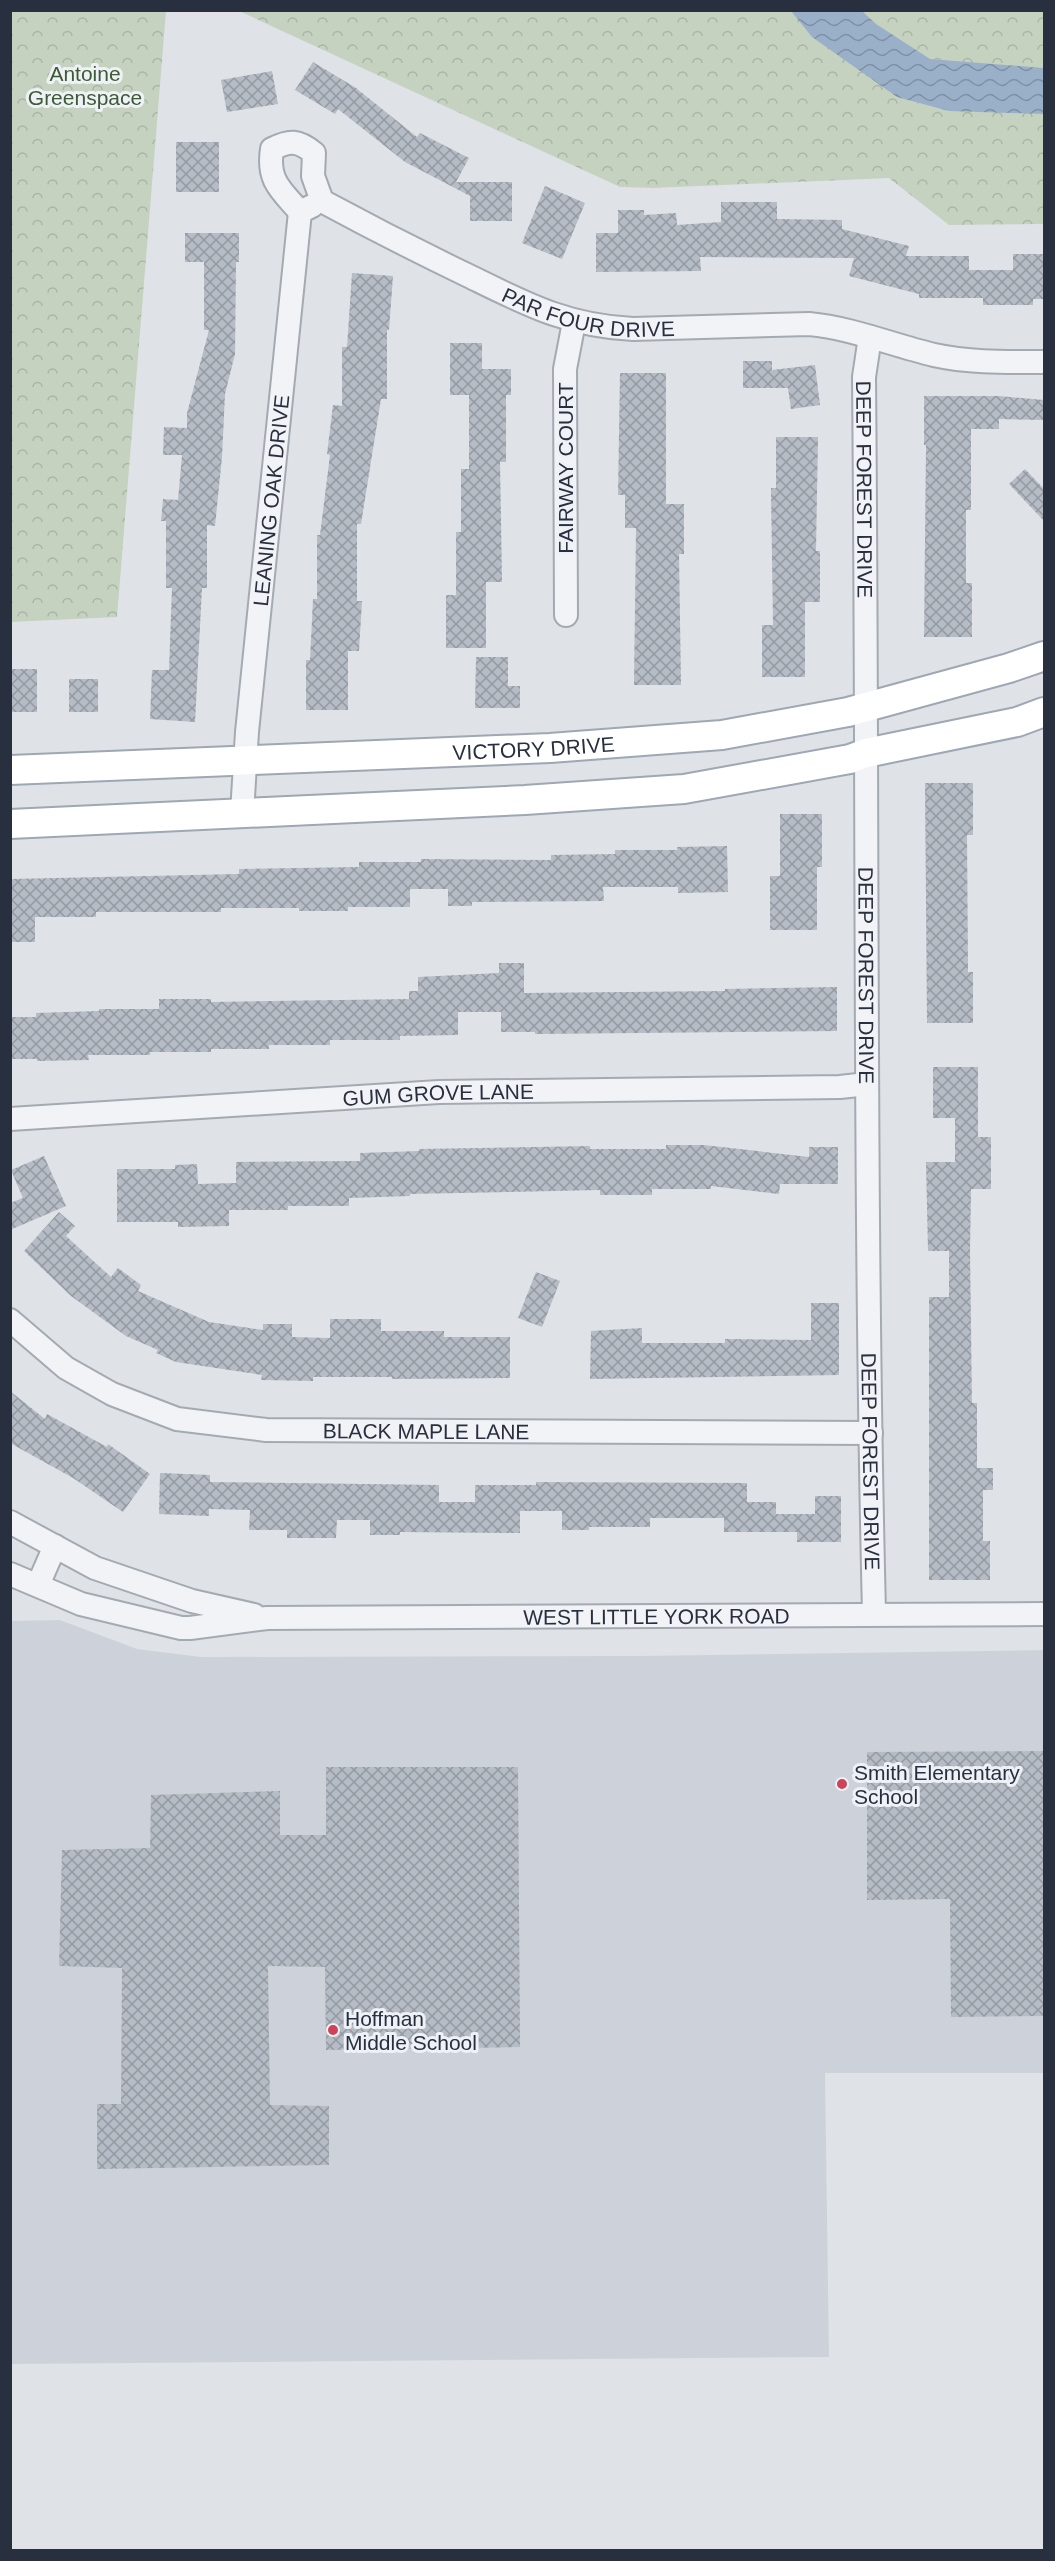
<svg xmlns="http://www.w3.org/2000/svg" width="1055" height="2561" font-family="Arial,sans-serif">
<style>
.built{fill:#cdd2da}
.park{fill:url(#park-crowns)}
.water{fill:url(#water-waves)}
.building{fill:url(#building-cross-hatch)}
.lines{fill:none;stroke-linecap:round;stroke-linejoin:round}
.minor-casing{stroke:#a4aab2;stroke-width:26}
.major-casing{stroke:#9ea7b4;stroke-width:32}
.minor{stroke:#f2f3f7;stroke-width:22}
.major{stroke:#fff;stroke-width:28}
.poi-dot{fill:#ce4358;stroke:#eef1f6;stroke-width:2}
.labels{text-anchor:middle;dominant-baseline:central;stroke-width:6;stroke-linejoin:round;paint-order:stroke}
.park-label{font-size:21px;fill:#3c5b35;stroke:#eef1f6}
.street-label{font-size:21px;fill:#28303f;stroke:#eef1f6}
.poi-label{font-size:21px;fill:#28303f;stroke:#eef1f6;text-anchor:start}
</style>
<defs>
<pattern id="park-crowns" width="20" height="18" patternUnits="userSpaceOnUse" patternTransform="scale(1.5)"><rect width="20" height="18" fill="#c5d2c0"/><path d="M2 6a3 3 0 1 1 6 0M12 15a3 3 0 1 1 6 0" fill="none" stroke="#a9b5a6"/></pattern>
<pattern id="water-waves" width="16" height="10" patternUnits="userSpaceOnUse" patternTransform="scale(1.5)"><rect width="16" height="10" fill="#9ab0c9"/><path d="M0 5q4-4 8 0t8 0" fill="none" stroke="#7e90a5"/></pattern>
<pattern id="building-cross-hatch" width="8" height="8" patternUnits="userSpaceOnUse" patternTransform="scale(1.5)"><rect width="8" height="8" fill="#b6bcc5"/><path d="M0 0l8 8M0 8l8-8" fill="none" stroke="#9499a1"/></pattern>
</defs>
<rect width="100%" height="100%" fill="#dfe3e8"/>
<polygon class="built" points="60,1620 137,1649 201,1657 637,1656 1044,1650 1044,2073 825,2073 829,2357 11,2364 10,1621"/>
<g class="park">
<polygon points="10,11 166,11 117,617 11,622"/>
<polygon points="239,11 1044,11 1044,224 949,225 889,178 653,188 620,187"/>
</g>
<polygon class="water" points="791,11 862,11 876,24 930,59 1044,68 1044,114 949,111 897,97 812,37"/>
<g class="building">
<polygon points="313,62 356,88 417,137 420,133 469,158 456,182 512,182 512,221 470,221 470,196 405,162 338,109 335,114 295,90"/>
<polygon points="272,71 278,104 227,112 221,80"/>
<rect x="176" y="142" width="43" height="50"/>
<polygon points="545,186 585,203 562,259 522,243"/>
<polygon points="721,202 777,202 777,219 842,220 842,229 909,246 906,256 969,256 969,270 1013,270 1013,254 1044,254 1044,299 1033,299 1033,305 983,305 983,298 919,298 919,294 849,276 854,258 700,257 701,271 596,272 596,233 618,233 618,210 644,210 644,215 676,213 677,225 721,222"/>
<polygon points="185,233 239,233 239,262 236,262 235,354 225,394 222,457 215,526 207,525 207,588 202,588 195,722 150,719 152,670 169,670 172,588 166,588 166,521 161,521 163,499 178,500 182,455 163,455 164,427 187,428 187,413 209,330 204,330 204,262 185,262"/>
<polygon points="352,273 393,276 389,330 387,330 387,399 381,399 361,524 357,524 357,601 362,601 359,651 348,651 348,710 306,710 306,660 310,660 313,599 317,599 317,535 320,535 330,455 327,454 333,405 342,406 342,347 347,347"/>
<polygon points="450,343 482,343 482,369 511,369 511,395 506,395 506,462 500,462 502,582 486,582 486,648 446,648 446,595 456,595 456,532 461,532 461,469 469,469 469,395 450,395"/>
<polygon points="743,361 772,361 772,370 815,365 820,405 791,409 788,388 743,388"/>
<polygon points="620,373 666,373 666,504 684,504 684,554 679,554 681,685 634,685 636,528 625,528 625,495 618,495"/>
<polygon points="924,396 999,396 1044,400 1044,420 999,419 999,429 971,429 971,510 966,510 966,583 972,583 972,637 924,637 926,445 924,445"/>
<polygon points="776,437 818,437 816,551 820,551 820,602 805,602 805,677 762,677 762,625 773,625 771,488 776,488"/>
<polygon points="1025,469 1044,489 1044,521 1009,484"/>
<polygon points="476,657 508,657 508,686 520,686 520,708 475,708"/>
<rect x="10" y="669" width="27" height="43"/>
<rect x="69" y="679" width="29" height="33"/>
<polygon points="925,783 973,783 973,835 967,835 968,972 973,972 973,1023 927,1023"/>
<polygon points="780,814 822,814 822,867 817,867 817,930 770,930 770,876 780,876"/>
<polygon points="727,846 728,892 678,893 678,887 603,887 604,901 472,902 472,906 448,906 448,889 410,889 410,907 348,907 348,911 299,911 299,908 221,908 221,912 96,912 96,917 35,917 35,942 10,942 11,879 239,874 239,869 359,867 359,862 421,862 421,859 551,860 551,855 615,854 615,850 677,850 677,847"/>
<polygon points="499,963 524,963 524,993 725,991 725,989 837,987 837,1031 535,1034 535,1032 501,1032 501,1012 458,1012 458,1035 400,1036 400,1040 330,1040 330,1045 269,1045 269,1049 211,1049 211,1052 150,1052 150,1055 88,1055 89,1060 37,1061 37,1059 10,1059 10,1017 36,1017 36,1013 99,1011 99,1009 159,1009 159,999 211,999 211,1002 409,999 409,991 418,991 418,977 499,973"/>
<polygon points="933,1067 978,1067 978,1137 991,1137 991,1189 971,1189 970,1251 972,1403 977,1403 977,1468 993,1468 993,1490 983,1490 983,1541 990,1541 990,1580 929,1580 929,1297 949,1297 949,1251 928,1251 926,1162 955,1162 955,1118 933,1118"/>
<polygon points="666,1145 704,1145 809,1157 809,1147 838,1147 838,1184 780,1184 779,1194 711,1186 711,1189 652,1189 652,1195 600,1195 600,1190 410,1194 410,1196 349,1198 349,1206 288,1206 288,1210 229,1210 229,1226 178,1227 178,1222 117,1222 117,1169 175,1169 175,1165 197,1164 198,1184 236,1183 236,1162 360,1161 360,1153 419,1151 419,1149 590,1146 590,1149 666,1149"/>
<polygon points="44,1156 66,1206 10,1230 10,1203 23,1198 11,1170"/>
<polygon points="59,1212 75,1226 66,1236 111,1277 118,1268 141,1285 138,1291 209,1322 263,1330 263,1324 292,1324 292,1337 330,1338 330,1319 381,1319 381,1331 444,1331 444,1337 510,1337 510,1378 392,1379 392,1377 313,1377 313,1381 261,1380 262,1375 176,1362 156,1353 158,1350 126,1336 71,1296 24,1251"/>
<polygon points="536,1272 560,1281 542,1327 518,1318"/>
<polygon points="811,1303 839,1303 839,1375 590,1379 591,1331 642,1328 642,1343 725,1343 725,1339 811,1340"/>
<polygon points="10,1391 45,1419 47,1414 107,1447 108,1444 150,1474 123,1512 73,1478 10,1443"/>
<polygon points="160,1473 210,1475 210,1482 439,1485 439,1502 475,1502 475,1485 536,1485 536,1482 747,1483 747,1502 776,1502 776,1514 815,1514 815,1496 841,1496 841,1542 797,1542 797,1532 724,1532 724,1518 650,1518 650,1527 589,1527 589,1530 562,1530 562,1511 520,1511 520,1533 400,1532 400,1535 370,1535 370,1520 337,1520 336,1538 287,1538 287,1530 249,1530 250,1510 209,1509 209,1516 159,1514"/>
<polygon points="1044,1751 1044,2016 951,2017 950,1899 867,1900 867,1752"/>
<polygon points="326,1767 518,1767 520,2047 326,2050 325,1967 268,1966 270,2105 329,2106 329,2165 97,2169 97,2104 121,2104 122,1968 59,1966 62,1850 150,1848 151,1795 280,1791 280,1835 326,1835"/>
</g>
<g class="lines">
<g class="minor-casing">
<g id="minor">
<path id="s1" d="M300,212C281,190 267,181 272,149C290,140 298,140 314,153L313,176L322,201C370,227 419,252 469,276C526,304 567,326 633,329L809,324C852,328 892,345 934,355C970,363 1008,362 1044,362"/>
<path id="s2" d="M870,337L864,377C868,789 864,1201 874,1613"/>
<polyline points="566,615 565,369 574,322"/>
<path id="s3" d="M242,813L247,732L300,212L312,206"/>
<path id="s4" d="M10,1119L439,1092L840,1087L867,1084"/>
<path id="s5" d="M10,1320L66,1368L112,1394L177,1419L266,1430L871,1433"/>
<polyline points="10,1522 95,1568 192,1601 254,1615"/>
<path id="s6" d="M10,1574L81,1604L181,1628H190L267,1618L1044,1614"/>
<polyline points="38,1585 55,1546"/>
</g>
</g>
<g class="major-casing">
<g id="major">
<path id="s7" d="M10,770L550,748L722,735L848,712L1009,668L1044,656"/>
<polyline points="10,824 525,800 684,789 850,759 866,753 1017,722 1044,712"/>
</g>
</g>
<use href="#minor" class="minor"/>
<use href="#major" class="major"/>
</g>
<g class="poi-dot">
<circle cx="842" cy="1784" r="6"/>
<circle cx="333" cy="2030" r="6"/>
</g>
<g class="labels">
<g class="park-label">
<text x="85" y="73">Antoine<tspan x="85" dy="24">Greenspace</tspan></text>
</g>
<g class="street-label">
<text stroke="none"><textPath href="#s1" startOffset="460">PAR FOUR DRIVE</textPath></text>
<text transform="translate(565 468) rotate(-90)">FAIRWAY COURT</text>
<text stroke="none"><textPath href="#s2" startOffset="153">DEEP FOREST DRIVE</textPath></text>
<text stroke="none"><textPath href="#s3" startOffset="314">LEANING OAK DRIVE</textPath></text>
<text stroke="none"><textPath href="#s7" startOffset="524">VICTORY DRIVE</textPath></text>
<text stroke="none"><textPath href="#s2" startOffset="639">DEEP FOREST DRIVE</textPath></text>
<text stroke="none"><textPath href="#s4" startOffset="429">GUM GROVE LANE</textPath></text>
<text stroke="none"><textPath href="#s5" startOffset="446">BLACK MAPLE LANE</textPath></text>
<text stroke="none"><textPath href="#s2" startOffset="1125">DEEP FOREST DRIVE</textPath></text>
<text stroke="none"><textPath href="#s6" startOffset="656">WEST LITTLE YORK ROAD</textPath></text>
</g>
<g class="poi-label">
<text x="854" y="1772">Smith Elementary<tspan x="854" dy="24">School</tspan></text>
<text x="345" y="2018">Hoffman<tspan x="345" dy="24">Middle School</tspan></text>
</g>
</g>
<rect width="1055" height="2561" fill="none" stroke="#28303f" stroke-width="24"/>
</svg>
